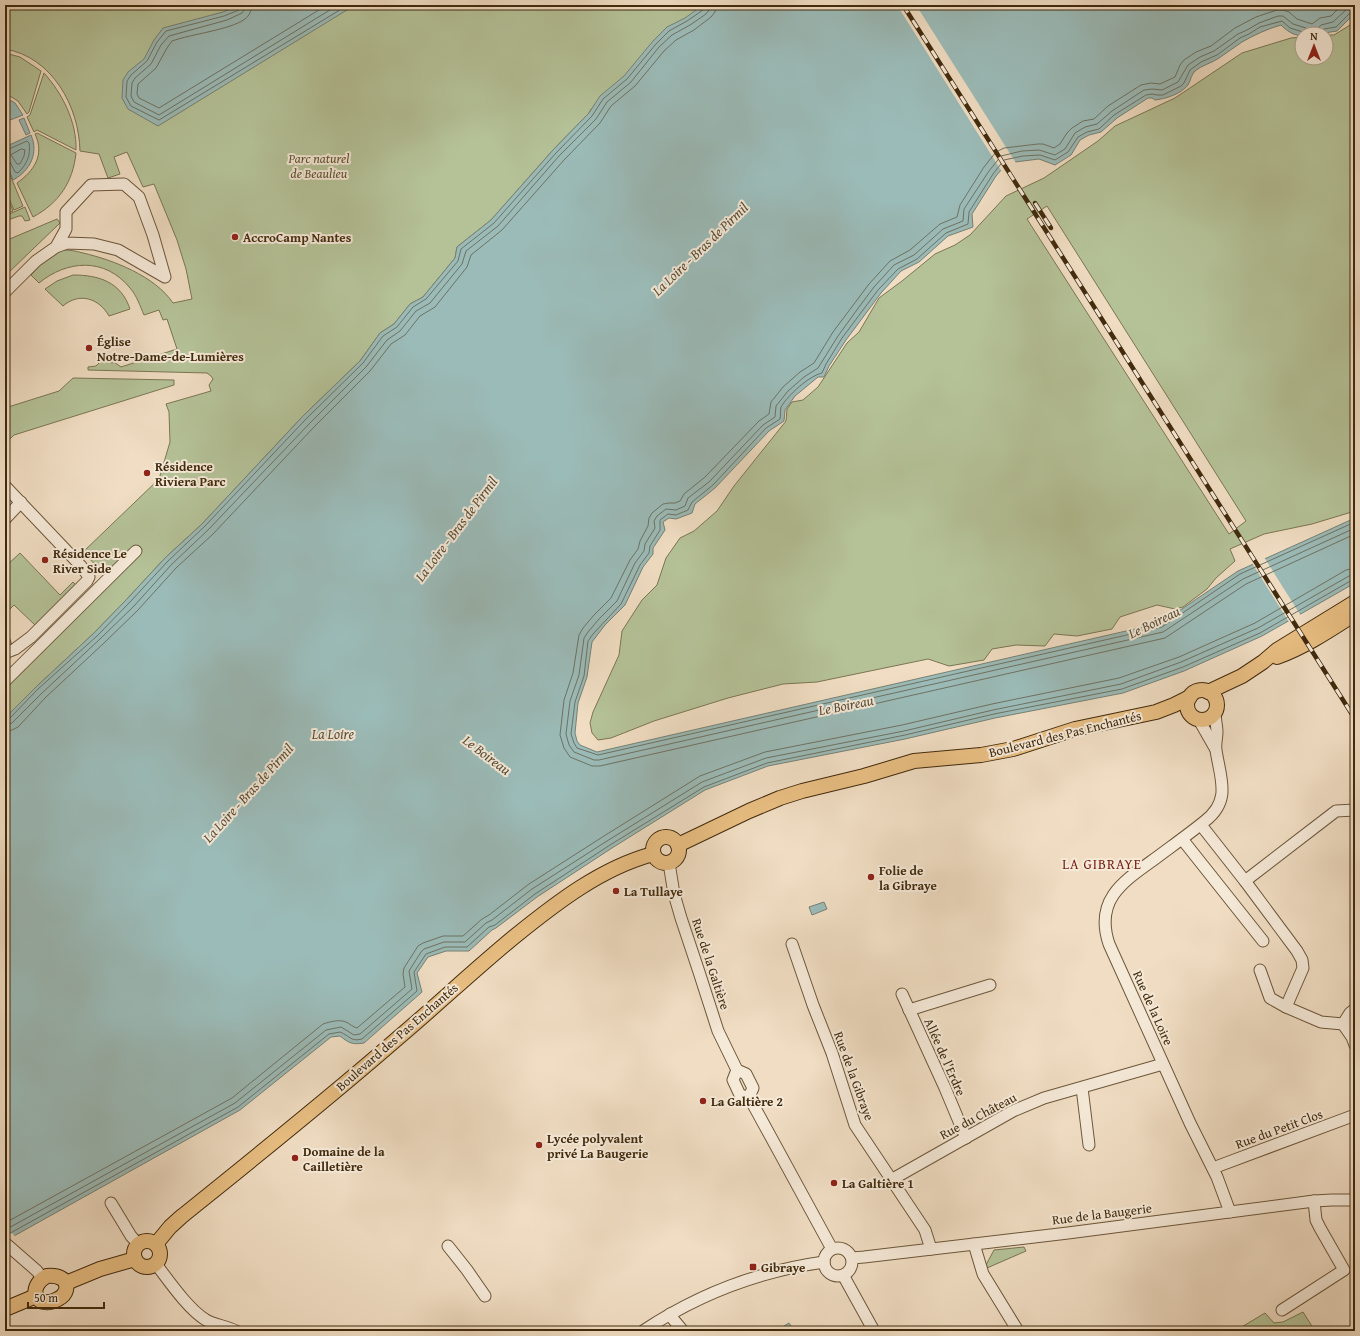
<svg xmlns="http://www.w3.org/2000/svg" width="1360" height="1336" font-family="'Gentium Book Plus',serif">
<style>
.green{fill:#b5c298;stroke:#7b7652;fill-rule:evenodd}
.water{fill:#9bbbb8;stroke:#778174}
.pier{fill:#f0ddc3}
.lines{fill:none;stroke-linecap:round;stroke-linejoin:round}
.shore{stroke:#6e7262;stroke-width:1}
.minor-casing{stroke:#6d573a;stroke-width:13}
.major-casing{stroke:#412a0d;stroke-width:16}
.minor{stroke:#f5e9d8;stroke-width:11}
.major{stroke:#e8be82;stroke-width:14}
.rail-casing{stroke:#412a0d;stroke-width:4.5}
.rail{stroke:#f5e9d8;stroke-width:3;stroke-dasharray:9;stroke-linecap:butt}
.poi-dot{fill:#8f2418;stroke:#f5e9d8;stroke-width:1.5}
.labels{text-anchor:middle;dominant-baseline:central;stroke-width:4;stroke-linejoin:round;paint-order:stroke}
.park-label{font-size:13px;font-style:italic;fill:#5e5030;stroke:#f5e9d8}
.poi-label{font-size:13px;font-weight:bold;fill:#412a0d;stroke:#f5e9d8;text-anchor:start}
.street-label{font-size:13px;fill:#412a0d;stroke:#f5e9d8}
.water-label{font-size:14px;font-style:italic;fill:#584e38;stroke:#f5e9d8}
.neighbourhood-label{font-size:14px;letter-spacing:1px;fill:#7a1f14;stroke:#f5e9d8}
</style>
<rect width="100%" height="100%" fill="#f0ddc3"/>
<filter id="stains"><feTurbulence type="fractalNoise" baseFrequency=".005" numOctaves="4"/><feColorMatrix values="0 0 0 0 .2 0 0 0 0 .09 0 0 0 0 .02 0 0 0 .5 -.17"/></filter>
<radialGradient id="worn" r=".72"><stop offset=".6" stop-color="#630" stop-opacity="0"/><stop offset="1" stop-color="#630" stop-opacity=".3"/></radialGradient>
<g class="green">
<path d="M5,5H730L591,109L589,113L553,150L491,220L457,247L455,258L423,297L410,304L394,324L380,333L360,361L303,416L202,524L165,558L127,599L94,633L36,687L5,718V689L111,581L83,552L159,479L170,442L169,412L166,404L211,391L209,385L213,379L211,376L207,373L88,370V367L96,366L101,361L103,362L105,359L112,363L114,362L121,367L177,349L167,319L163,320L159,310L144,315C140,306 137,296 130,288C105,257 67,260 39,283L31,275C37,269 48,255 56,252C64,248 75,251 83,253C113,260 155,276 173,303L192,299L186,269L177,240L154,184L143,187L127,152L114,157L120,174L108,178L99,154L80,151C79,106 52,57 5,49Z"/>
<path d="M1355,22V511L1312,524L1264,534L1230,549L1235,561L1216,578L1207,589L1183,607L1175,609L1157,605L1120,617L1112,629L1077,636L1054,634L1045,646L1016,645L992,649L984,660L949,666L928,659L817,682L783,684L728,698L654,721L611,738L598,740L592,733L590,723L593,712L619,655L622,631L642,600L657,585L666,558L680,538L694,531L717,511L734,486L786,421L787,409L792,402L803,400L818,387L847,343L859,332L879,298L902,281L935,254L955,245L970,235L1006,196L1044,178L1098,141L1115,126L1175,98L1242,53L1291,38L1302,37V58H1326V35H1334ZM1047,206L1246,521L1229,534L1027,219Z"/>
<polygon points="5,53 20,57 41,71 29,112 27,114 18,101 5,93"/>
<path d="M44,73C62,93 77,122 76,150L37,130L34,132L27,117L30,115Z"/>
<path d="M37,133L76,153C73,182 59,203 33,217L17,183C34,171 45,155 35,134Z"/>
<polygon points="5,163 23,206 14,210 5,189"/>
<polygon points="5,192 13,211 5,214"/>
<polygon points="25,207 30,220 25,221 22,216 19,216 5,221 5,216"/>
<polygon points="57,219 60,223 5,276 5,241"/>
<path d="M73,275C99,275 121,282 130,309L109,316C99,298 79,292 63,306L45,289L57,281Z"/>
<polygon points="73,378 174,380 174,385 14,435 5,444 5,408 59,391"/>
<polygon points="20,553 60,595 73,582 77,586 36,626 14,605 5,614 5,567"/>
<polygon points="5,629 7,631 12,645 5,650"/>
<polygon points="1024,1247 1026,1251 987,1268 986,1265 994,1250"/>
<polygon points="1303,1312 1315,1331 1235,1331 1265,1313 1274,1323 1283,1322"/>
</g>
<g class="water">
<polygon points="241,5 355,5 158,126 128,109 122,98 123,80 128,72 144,59 154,40 163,28 223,12"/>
<path d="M703,5H1355V13L1337,31L1318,34H1302V36C1293,35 1287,31 1281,25C1267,29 1254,35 1242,42C1234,47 1227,53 1219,58C1212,63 1202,65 1195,71C1191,75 1191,80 1188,85C1181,94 1165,99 1155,100L1152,98H1148L1117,118L1101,132L1089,135L1080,140L1071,155L1055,165L1039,159L1007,163L996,176L972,214L973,227L948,236L919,262L901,271L881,293L846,340L829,366L824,377H818L795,396L785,410L784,421L769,431L715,488L695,504L692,513L676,519L669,518L663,522L665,530L653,548V554L643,567L625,605L605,625L592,642L587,677L578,703L575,733L577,741L580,745L597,752L1161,623L1238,571L1355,518V583L1262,636L1184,671L1123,693L995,718L905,739L768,766L705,790L612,848L537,897L496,928L492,930L469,951H446L428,957L417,973L422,992L364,1043C352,1045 349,1043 340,1036L331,1037L240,1110L5,1241V718L36,687L94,633L127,599L165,558L202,524L303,416L360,361L380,333L394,324L410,304L423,297L455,258L457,247L491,220L553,150L589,113L600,96L624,76L653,41L667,27L685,18Z"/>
<polygon points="5,97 15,103 23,115 5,122"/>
<polygon points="24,118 30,133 26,135 19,120"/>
<path d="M31,135C39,153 30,171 13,180L5,160V143L7,146Z"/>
<polygon points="824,902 827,909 812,915 809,907"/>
<polygon points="789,1323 793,1329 789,1331 780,1331 779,1329"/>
</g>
<g class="pier">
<polygon points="897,5 916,5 1016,163 1008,165 1002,172"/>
<polygon points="1264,557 1301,616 1289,622 1252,563"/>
<polygon points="5,1227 16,1237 5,1243"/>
</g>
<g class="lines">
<g class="shore">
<polyline points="240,5 239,10 224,16 166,31 157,42 147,61 131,75 127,81 126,97 131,106 159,120 348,5"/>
<polyline points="245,5 245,9 242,13 227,20 169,36 161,45 151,64 135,78 132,83 131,96 134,102 159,115 338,5"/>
<path d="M252,5C251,11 250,15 245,19C230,30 191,34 172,41L167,48L156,68L138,84L137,94L139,98L159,108L327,5"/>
<polyline points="1342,5 1331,16 1320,18 1312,24 1297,19 1289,12 1283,10 1277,10 1256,17 1235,28 1211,46 1196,52 1184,60 1180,65 1175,77 1160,84 1151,83 1141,85 1108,106 1094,119 1083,121 1072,128 1067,133 1060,144 1054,148 1043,144 1038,144 1004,148 996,152 984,167 960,205 957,217 940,224 910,250 890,261 869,284 833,332 814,363 800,372 783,387 771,402 769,414 759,421 705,477 684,494 680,501 675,503 669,503 663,504 652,513 649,518 648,526 640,541 638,549 630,560 611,598 594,615 583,628 579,635 573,673 564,700 560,735 564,748 570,757 592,766 600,766 1165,638 1246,584 1355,534"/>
<path d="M1305,34L1303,32L1290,28L1282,21L1260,27L1249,34L1240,38L1217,55L1201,62L1190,70L1184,83L1181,86L1163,95H1157L1152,94L1146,95L1114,115L1099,129L1087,132L1078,137L1068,152L1055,160L1040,155L1023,156L1004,160L993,174L969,212L968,224L946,233L917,259L898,269L878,290L842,338L826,364L822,373C809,376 788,395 781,407C780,411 781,415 780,419L766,428L713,485L692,502L688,510L676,515L668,514L660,520V530L650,546L649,553L640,565L621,604L593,634L588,641L584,676L575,702L571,734L574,743L577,748L598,755L1162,627L1240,574L1355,522"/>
<polyline points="1311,34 1306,28 1293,24 1283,16 1278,16 1259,23 1247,30 1238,34 1214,51 1200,57 1188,65 1178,82 1162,90 1152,89 1144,90 1112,111 1097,124 1085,127 1075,133 1065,149 1055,155 1039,150 1022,151 1001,156 989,171 964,209 963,221 943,229 914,255 894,265 874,287 859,307 838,336 818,368 804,377 788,391 776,406 775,417 763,425 709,482 688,498 685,506 676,510 666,509 657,516 654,521 655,528 645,544 644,551 635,563 617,601 599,619 588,632 584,638 579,675 570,701 566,734 569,745 574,752 594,760 599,760 1163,632 1243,579 1355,528"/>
<polyline points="1316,34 1318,28 1321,25 1333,22 1348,8 1355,6"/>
<polyline points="1321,34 1324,29 1336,27 1351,12 1355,11"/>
<path d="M5,149H9L27,141L29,143C31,155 27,164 18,173L15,172L10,162L5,160"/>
<polygon points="22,149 25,150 24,156 20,164 17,164 11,155"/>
<polyline points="5,720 9,719 38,689 97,636 130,602 168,561 205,526 306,419 363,363 383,336 397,327 413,307 426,299 458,261 461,249 494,223 556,153 592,116 603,99 627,79 656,44 669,31 687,21 703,10 705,5"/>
<polyline points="5,725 12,723 42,693 100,639 134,606 172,564 208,530 310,423 366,367 387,340 400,331 416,311 430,303 462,264 466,251 498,226 559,156 596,119 607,102 631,82 659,47 672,35 690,25 706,14 709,10 710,5"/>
<polyline points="5,731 12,730 18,727 46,697 104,643 138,610 176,568 213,534 314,427 370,371 391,344 405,335 420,316 435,307 467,267 471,255 502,230 564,160 600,123 611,106 635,86 664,51 676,40 694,30 711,17 715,12 716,5"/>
<path d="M5,1223L232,1098L323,1024C329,1022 339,1019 346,1022C350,1024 353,1027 357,1028L405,987L403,974L404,968L418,946L423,943L443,936H463L482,919L489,915L529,884L604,836L700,776L765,752L902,725L992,704L1119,678L1179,657L1255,623L1346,570L1355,568"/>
<polyline points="5,1230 235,1103 326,1030 341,1027 354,1035 360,1034 412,989 409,971 421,952 424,949 444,942 465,942 486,923 492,920 532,889 607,841 702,782 766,758 904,731 993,710 1121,684 1181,662 1258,628 1349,576 1355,574"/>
<path d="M5,1236L238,1107L329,1034L340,1032C350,1036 351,1042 362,1039L417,991L414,972L426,954L445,947H467L489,927L495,925L535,894L610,845L704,787L767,763L905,735L994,714L1122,689L1183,667L1260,633L1352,580L1355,579"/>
</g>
<g class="minor-casing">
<g id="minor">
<polyline points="5,292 36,261 56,247 67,243 94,244 118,250 165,277 153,235 139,197 124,184 91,185 66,212 66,229 56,247"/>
<polyline points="5,486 81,566 89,577 87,581 31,637 15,649 5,653"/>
<polyline points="5,519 21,502"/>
<polyline points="5,681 136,551"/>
<path d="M1215,713C1215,719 1217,726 1217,732C1217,738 1215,744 1216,750C1220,778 1232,800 1205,821C1189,834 1172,846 1156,858C1124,881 1094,899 1109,944L1190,1123L1217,1177L1230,1212"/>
<polyline points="1199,720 1215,748"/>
<polyline points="1201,825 1245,881 1297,951 1302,960 1303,968 1286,1007"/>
<polyline points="1182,839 1263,941"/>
<polyline points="669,863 674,894 681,918 699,972 718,1031 737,1070 746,1074 753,1088 749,1097"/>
<polyline points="1245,881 1336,811 1355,810"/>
<polyline points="792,944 813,1005 832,1053 855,1125 925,1230 931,1249"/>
<polyline points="1260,970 1270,998 1286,1007 1321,1022 1343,1024"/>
<polyline points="902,994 945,1088 966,1138"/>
<polyline points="909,1010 990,985"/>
<polyline points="1343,1024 1352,1037 1355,1045"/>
<polyline points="1343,1024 1350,1013 1355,1009"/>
<polyline points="737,1070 733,1080 740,1095 749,1097 832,1249"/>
<polyline points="1082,1088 1089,1145"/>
<polyline points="1213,1168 1355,1115"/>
<polyline points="891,1180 1013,1111 1044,1098 1163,1064"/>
<polyline points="111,1203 131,1236 138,1244"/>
<polyline points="5,1243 37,1271 43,1279"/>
<polyline points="974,1244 983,1274 1018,1331"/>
<polyline points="448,1246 467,1270 485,1296"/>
<circle cx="838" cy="1262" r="14"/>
<polyline points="852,1258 864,1257 1068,1233 1314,1201 1332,1200 1355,1200"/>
<path d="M156,1264C169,1281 188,1309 206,1320C215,1325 226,1326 236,1331"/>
<polyline points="843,1275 874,1331"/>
<polyline points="1282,1310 1344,1270 1320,1228 1316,1220 1314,1201"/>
<polyline points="670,1314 673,1319 683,1331"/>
<path d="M643,1331C697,1295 760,1271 824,1262"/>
</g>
</g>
<g class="major-casing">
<g id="major">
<path d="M1277,657C1305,647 1330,630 1355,614"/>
<circle cx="1202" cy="705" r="15"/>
<polyline points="1208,692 1242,676 1263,662 1277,650 1355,602"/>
<circle cx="666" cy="850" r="13"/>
<polyline points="678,845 749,811 780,798 802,791 864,776 914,761 981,755 1013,749 1075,729 1156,712 1174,705 1190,697"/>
<circle cx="147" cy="1254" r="13"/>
<path d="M156,1244L170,1227L181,1217C253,1159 327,1100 398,1038C437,1005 474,970 514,937C556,903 601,868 653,854"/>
<path d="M47,1276C56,1275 69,1278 66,1290C65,1294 62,1297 58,1299C36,1311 26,1287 47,1276Z"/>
<polyline points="66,1283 100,1269 135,1259"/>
<polyline points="5,1309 36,1296"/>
</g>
</g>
<use href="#minor" class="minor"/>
<use href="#major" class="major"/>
<g class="rail-casing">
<g id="rail">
<polyline points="903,5 1355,719"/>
<polyline points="1035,203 1051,228"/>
</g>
</g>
<use href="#rail" class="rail"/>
</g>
<g class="poi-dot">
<circle cx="235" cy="237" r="4"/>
<circle cx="89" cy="348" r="4"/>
<circle cx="147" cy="473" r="4"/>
<circle cx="45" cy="560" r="4"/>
<circle cx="871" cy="877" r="4"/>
<circle cx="616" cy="891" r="4"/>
<circle cx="703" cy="1101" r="4"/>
<circle cx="539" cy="1145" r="4"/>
<circle cx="295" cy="1158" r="4"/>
<circle cx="834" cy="1183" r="4"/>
<rect x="749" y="1263" width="8" height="8" rx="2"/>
</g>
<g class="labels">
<g class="park-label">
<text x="319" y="158">Parc naturel<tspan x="319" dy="15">de Beaulieu</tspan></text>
</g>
<g class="poi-label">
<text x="243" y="237">AccroCamp Nantes</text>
<text x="97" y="341">Église<tspan x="97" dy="15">Notre-Dame-de-Lumières</tspan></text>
<text x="155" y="466">Résidence<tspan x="155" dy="15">Riviera Parc</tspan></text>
<text x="53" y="553">Résidence Le<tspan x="53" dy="15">River Side</tspan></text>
<text x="879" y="870">Folie de<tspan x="879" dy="15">la Gibraye</tspan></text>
<text x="624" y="891">La Tullaye</text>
<text x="711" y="1101">La Galtière 2</text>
<text x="547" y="1138">Lycée polyvalent<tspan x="547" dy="15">privé La Baugerie</tspan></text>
<text x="303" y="1151">Domaine de la<tspan x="303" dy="15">Cailletière</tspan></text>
<text x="842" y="1183">La Galtière 1</text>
<text x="761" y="1267">Gibraye</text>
</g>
<g class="street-label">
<text transform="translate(1065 734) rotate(-14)">Boulevard des Pas Enchantés</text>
<text transform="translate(711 964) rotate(72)">Rue de la Galtière</text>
<text transform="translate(1153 1008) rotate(66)">Rue de la Loire</text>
<text transform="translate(397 1037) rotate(-41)">Boulevard des Pas Enchantés</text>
<text transform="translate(945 1057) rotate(66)">Allée de l'Erdre</text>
<text transform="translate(854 1076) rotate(70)">Rue de la Gibraye</text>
<text transform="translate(978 1116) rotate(-28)">Rue du Château</text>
<text transform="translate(1279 1129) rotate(-20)">Rue du Petit Clos</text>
<text transform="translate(1102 1214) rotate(-7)">Rue de la Baugerie</text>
</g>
<g class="water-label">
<text transform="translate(700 249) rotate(-44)">La Loire - Bras de Pirmil</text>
<text transform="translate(456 529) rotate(-53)">La Loire - Bras de Pirmil</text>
<text transform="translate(1154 622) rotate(-26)">Le Boireau</text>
<text transform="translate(846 705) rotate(-11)">Le Boireau</text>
<text x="333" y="734">La Loire</text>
<text transform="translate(487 755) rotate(37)">Le Boireau</text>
<text transform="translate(248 793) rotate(-48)">La Loire - Bras de Pirmil</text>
</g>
<g class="neighbourhood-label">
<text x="1102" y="864">LA GIBRAYE</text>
</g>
</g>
<rect width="1360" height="1336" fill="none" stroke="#f0ddc3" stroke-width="20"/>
<rect x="6" y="6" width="1348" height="1324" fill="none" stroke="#412a0d" stroke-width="2"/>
<rect x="10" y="10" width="1340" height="1316" fill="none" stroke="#412a0d"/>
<g transform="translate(1314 46)"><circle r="19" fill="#f5e9d8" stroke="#ad9d87"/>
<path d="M0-3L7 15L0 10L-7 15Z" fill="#8f2418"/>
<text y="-6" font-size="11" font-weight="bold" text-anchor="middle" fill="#412a0d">N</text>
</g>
<path d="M28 1302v6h76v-6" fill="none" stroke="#412a0d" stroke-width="2"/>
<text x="34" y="1302" font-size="12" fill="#412a0d" stroke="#f5e9d8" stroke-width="3" paint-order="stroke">50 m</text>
<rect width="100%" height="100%" filter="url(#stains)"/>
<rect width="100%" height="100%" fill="url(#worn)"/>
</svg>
